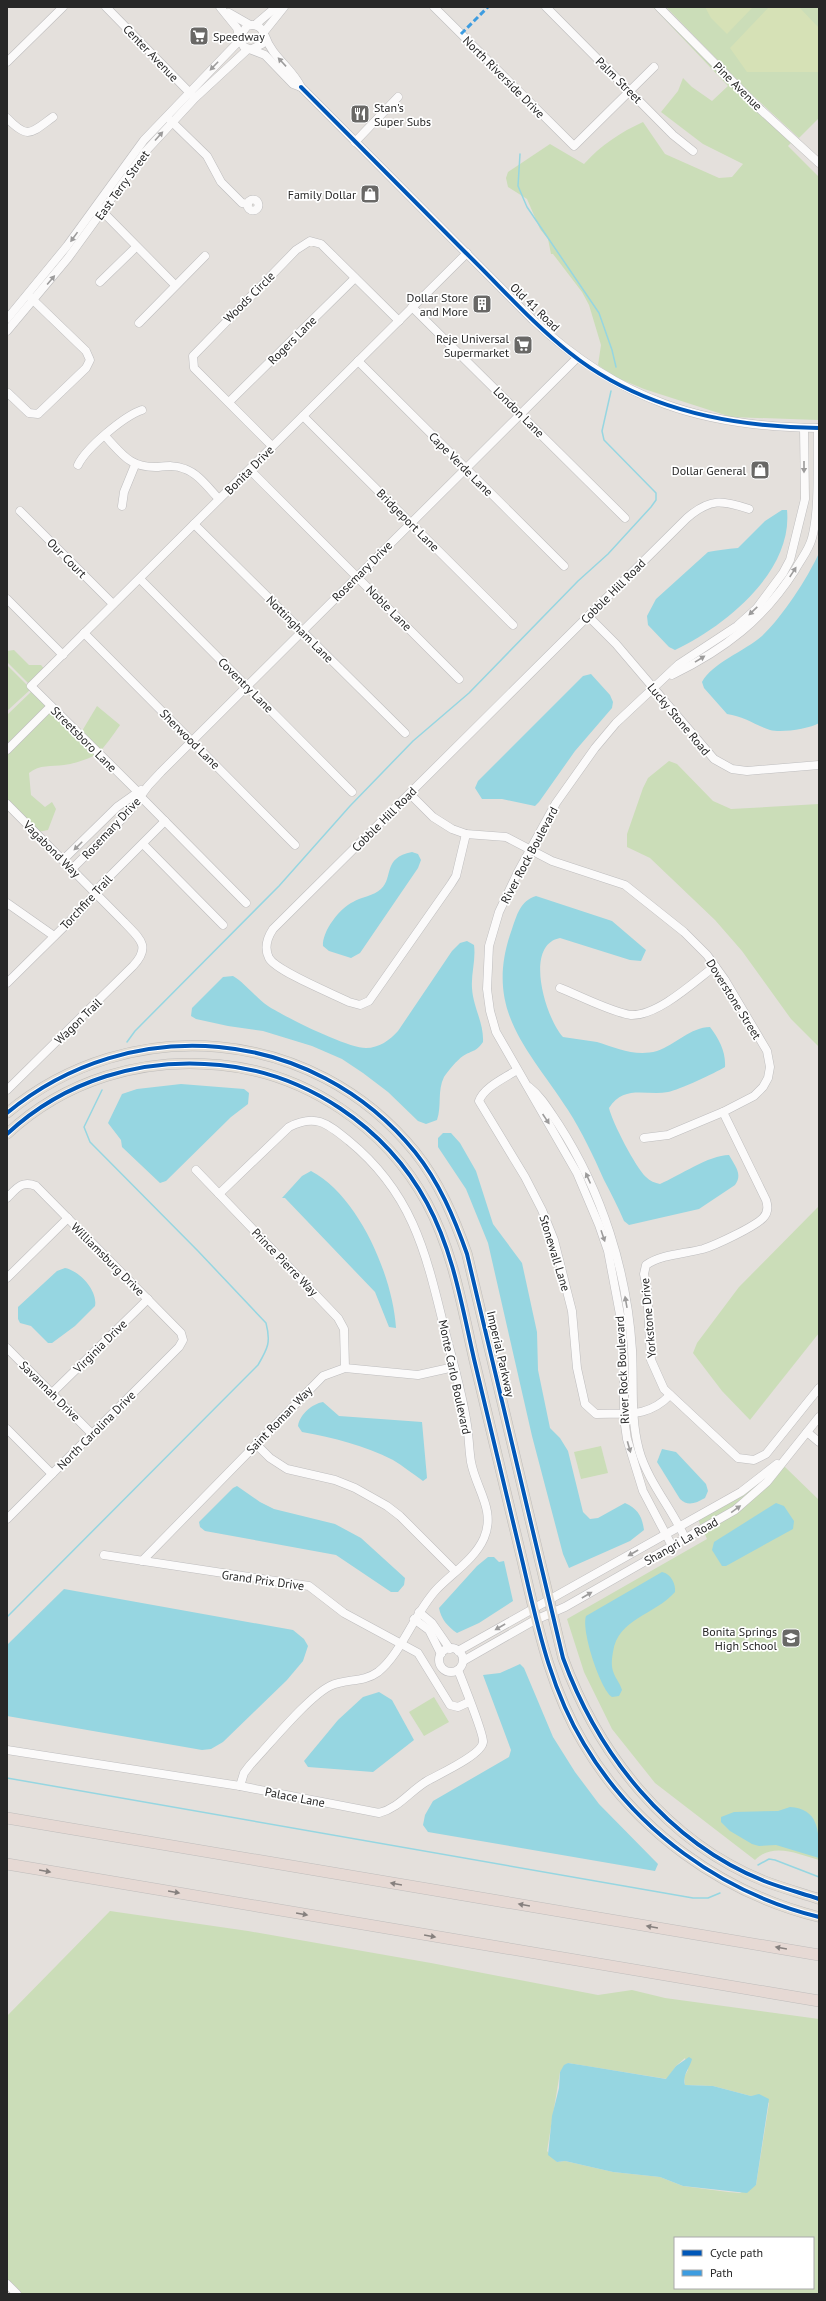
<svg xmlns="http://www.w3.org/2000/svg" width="826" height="2301" font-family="'PT Sans',sans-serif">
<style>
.green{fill:#cbddb8;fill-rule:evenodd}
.pitch{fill:#d6e1b6}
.water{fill:#96d6e1}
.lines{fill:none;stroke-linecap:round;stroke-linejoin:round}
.stream{stroke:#96d6e1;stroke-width:1.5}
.minor-casing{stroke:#bebdbe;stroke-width:9}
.major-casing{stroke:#bebcbb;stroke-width:11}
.highway-casing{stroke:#bebcbb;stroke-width:12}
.minor{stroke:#fbfafa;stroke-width:8}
.major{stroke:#e3ddd4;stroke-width:10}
.highway{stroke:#e6d9d4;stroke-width:11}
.quiet{stroke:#3d9ce0;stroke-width:3;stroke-dasharray:6 3;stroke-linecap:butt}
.cycleway-casing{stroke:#fff;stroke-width:6}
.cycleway{stroke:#0057b8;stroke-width:4}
.oneway{fill:#9c9b9b}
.oneway2{fill:#86807e}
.labels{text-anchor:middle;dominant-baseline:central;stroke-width:3.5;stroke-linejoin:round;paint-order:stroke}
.poi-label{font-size:12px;fill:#272727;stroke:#fff;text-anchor:end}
.street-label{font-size:12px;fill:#272727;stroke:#fff}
</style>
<rect width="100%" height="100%" fill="#e4e0dc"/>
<g class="green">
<path d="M653,7H663L748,94L796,138L788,146L819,177V420L731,417L644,389L615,377L598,365L601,345L589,305L582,292L553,254H551L548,239L540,229L527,199L508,187L506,178L508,172L550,144L584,164C601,145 621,132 643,122L665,154L719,178L732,177L743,164L703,144L661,112L678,91L683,78L692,87L712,101L728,86Z"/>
<polygon points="666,7 819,7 819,118 799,138 749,92"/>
<path d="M14,650L29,665H41L45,670L35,684L36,690L76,733L82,731L97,706L120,725C117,730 101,752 97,754C89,759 73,764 64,765C51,767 40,764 29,773L31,795L45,807L52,802L56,809L48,830L38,832L7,811V715L32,691V687L7,662V651Z"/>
<polygon points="7,665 31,689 7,711"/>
<polygon points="669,761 677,764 713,801 731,809 819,804 819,1047 791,1019 742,951 715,920 650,858 627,847 627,834 643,788 648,778"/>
<polygon points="819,1206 819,1333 750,1420 722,1391 693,1353 697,1343 739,1287"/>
<polygon points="601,1446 608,1473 581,1479 574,1452"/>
<path d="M784,1466L819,1500V1860C798,1854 773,1842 755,1860L655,1783L612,1729L584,1672L567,1619L707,1539L704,1532Z"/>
<polygon points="764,1479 733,1507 701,1527 698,1519"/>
<polygon points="434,1697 449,1722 424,1736 409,1712"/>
<path d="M110,1911L248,1931L431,1963L598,1995L632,1990L665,1998L819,2019V2294H15L7,2286V2016ZM685,2058L688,2070L684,2077L685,2085L713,2086L751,2096L759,2095L769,2103L756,2185L740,2193L728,2192L683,2186L660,2177L613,2172L565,2161L557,2162L547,2151L560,2072L568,2063L667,2079L676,2066ZM675,2238H813V2288H675Z"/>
</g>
<g class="pitch">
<polygon points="705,7 753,7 727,34 711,18"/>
<polygon points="769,7 799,7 819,28 818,72 747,72 730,48"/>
</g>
<g class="water">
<path d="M782,510H787C793,572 725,626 675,650L669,647L648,625L647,616L656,599L708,552C718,550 727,549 738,548L765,521Z"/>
<path d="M819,553V723C809,729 781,733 770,730C755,725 743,716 727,714L704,688L702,682C712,663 745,651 762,636C783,616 807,579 819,553Z"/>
<polygon points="591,674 610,695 613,702 612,708 575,751 539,802 535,806 502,799 482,799 475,788 478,781 583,676"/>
<path d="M412,852L418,854L421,860L418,868L360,953L351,958L329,951L323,946C322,931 340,908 353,902C361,897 374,896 381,889C394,877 382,858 412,852Z"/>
<path d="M536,896L612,921L646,950L641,961L630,960L560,938C523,945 546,1019 563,1037C574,1039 586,1040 597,1042C617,1048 635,1057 657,1051C675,1045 691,1027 710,1027C719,1039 726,1052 725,1067C715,1073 679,1090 668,1092C646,1096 624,1084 609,1108C612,1122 636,1168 646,1177C650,1181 655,1183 660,1184C679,1176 709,1155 729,1155C735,1166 743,1174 735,1185L699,1209L629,1225L624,1221C618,1207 611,1193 604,1180C593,1155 582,1132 568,1110C527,1047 483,1010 512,929C517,915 520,901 536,896Z"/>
<path d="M467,941L474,945C476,960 471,973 472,988C473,1007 484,1023 483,1042C476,1052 473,1050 463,1056C457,1060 448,1071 444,1077C437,1091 442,1106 437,1120L426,1124L418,1121L388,1092L363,1073L342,1059L312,1046L263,1031L228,1026L196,1019L191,1016L192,1008L223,977L233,976C244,982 256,998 268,1006C285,1017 347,1048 366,1048C379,1048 390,1040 398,1031L452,951L460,943Z"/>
<polygon points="181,1084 244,1089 249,1093 248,1104 231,1117 166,1181 160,1183 122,1147 121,1140 108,1123 122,1094 137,1089"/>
<path d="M443,1133H451L460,1143L476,1171L493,1224L522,1263L537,1332L538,1370L550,1428L560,1438L568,1451L583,1512L590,1519L598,1518L625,1503C638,1509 642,1516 644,1530L630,1541L569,1568L563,1554L532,1436L488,1243L466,1189L438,1147V1138Z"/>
<path d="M311,1171C359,1196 393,1277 396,1328L389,1327L375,1292L285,1198H282L302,1176Z"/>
<path d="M65,1268C80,1271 98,1291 95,1306L75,1326L52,1343H48L31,1326L20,1323L18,1319V1307L57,1271Z"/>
<path d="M323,1402L339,1416L422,1422L427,1478L423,1481C413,1474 403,1466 393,1460C364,1445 334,1438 302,1432L298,1426C300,1414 312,1404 323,1402Z"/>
<path d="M662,1449L676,1452L706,1484L708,1491L705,1498C696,1503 688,1507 680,1499L657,1462Z"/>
<polygon points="237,1486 260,1502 274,1509 335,1524 361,1538 405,1578 404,1585 398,1592 391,1592 336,1555 205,1531 200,1527 199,1522 233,1488"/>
<polygon points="776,1503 784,1506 794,1521 793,1529 726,1566 722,1566 712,1550 714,1542"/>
<path d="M488,1557H494L499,1562L504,1561L513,1601L479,1623L457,1633C448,1627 441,1619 439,1608L477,1566Z"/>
<path d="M662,1572C671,1574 676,1584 675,1592C655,1615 618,1618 613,1652C612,1658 611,1664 613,1671C615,1678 620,1683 622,1690L619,1696L612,1697C600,1689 581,1630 586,1616Z"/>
<polygon points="64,1589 293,1630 304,1639 308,1646 303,1661 287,1680 223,1742 211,1749 202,1750 7,1716 7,1645"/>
<polygon points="520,1664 524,1668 553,1737 575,1772 599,1804 658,1864 655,1871 428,1832 423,1825 425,1815 433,1801 509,1757 511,1750 483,1675 500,1673"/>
<polygon points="379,1692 392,1700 414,1740 373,1772 308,1767 304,1761 338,1720 363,1697"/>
<path d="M790,1807C820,1809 819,1833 819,1858L776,1845L759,1846L752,1844L730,1831L721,1822V1817L734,1812L778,1811Z"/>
<path d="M689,2057L692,2059C690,2068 682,2075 685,2085L713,2086L751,2096L759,2094L769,2099L756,2185L747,2193L683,2186L660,2177L613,2172L565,2161L557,2162L548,2155L552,2116L559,2088L560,2072L564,2065L568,2063L587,2066L666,2079L676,2066Z"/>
</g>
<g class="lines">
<g class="stream">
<polyline points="520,154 518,186 527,207 599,313 612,350 616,367"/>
<polyline points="127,1042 135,1031 279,886 350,806 413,741 469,693 578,581 608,554 651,507 656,500 656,493 604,440 602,431 611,391"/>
<path d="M7,1617L258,1365C268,1348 271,1342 266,1323L198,1251L90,1142L84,1127L102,1090"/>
<polyline points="7,1778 693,1898 708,1898 720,1893"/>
<polyline points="758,1865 769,1859 775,1860 819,1877"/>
</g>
<g class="minor-casing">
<g id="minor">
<polyline points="106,7 192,95"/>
<path d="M220,7L237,28L240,40L244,47L265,55L293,84L301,87L533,320C620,401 702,427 819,428"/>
<polyline points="434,7 574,146 654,67"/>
<polyline points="546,7 673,135 693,151"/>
<polyline points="659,7 761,110 819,163"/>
<polyline points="229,13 250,25"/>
<polyline points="255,25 276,7"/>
<polyline points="264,32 284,7"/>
<path d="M240,36L247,26C259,22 268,32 262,44L252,49"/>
<path d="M265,36C272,57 292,68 301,87"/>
<polyline points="7,62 63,7"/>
<path d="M7,118C28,140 31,133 53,117"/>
<polyline points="169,119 207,156 221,182 242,203 248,204"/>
<polyline points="355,142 398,97"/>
<circle cx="253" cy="205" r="5.5"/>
<polyline points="99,208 175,285"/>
<polyline points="100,282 136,247"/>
<polyline points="412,307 625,518"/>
<polyline points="7,319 67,246 144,140 240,40"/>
<polyline points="139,323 205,256"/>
<polyline points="7,331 68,258 145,152 195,98 248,49"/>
<polyline points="358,361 564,566"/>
<polyline points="8,393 29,413 38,414 86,368 90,360 86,351 30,297"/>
<polyline points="229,402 355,278"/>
<polyline points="303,416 513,625"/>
<path d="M105,436C123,455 130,468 158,467C167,466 176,465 185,469C199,474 209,489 219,499"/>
<polyline points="272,446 194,368 193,356 296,250 310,241 321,244 399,321"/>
<path d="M78,465C86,448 124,416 142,410"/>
<polyline points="250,470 459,679"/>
<polyline points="122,506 124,492 135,465"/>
<polyline points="20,511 113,604"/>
<polyline points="194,524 405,733"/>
<polyline points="140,579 352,792"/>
<polyline points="7,599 63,655"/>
<polyline points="588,616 616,644 714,759 732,769 747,771 819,765"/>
<polyline points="84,633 295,845"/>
<path d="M672,675C725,649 763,620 795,570C801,559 809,550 812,538C820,509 817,459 818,428"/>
<polyline points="7,750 51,706"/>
<polyline points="138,792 31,686 467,253"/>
<polyline points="410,794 433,817 452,829 466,834 506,837 552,861 625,885 684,932 707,955 725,980 767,1051 770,1067 768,1078 763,1087 754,1096 723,1112 668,1135 644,1138"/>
<polyline points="141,797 246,903"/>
<path d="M7,804L124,922C139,938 152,946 133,966L7,1090"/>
<path d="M466,834L456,876L451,884L369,1001L360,1005L349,1002C333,994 276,971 269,958C264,948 267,938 273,929L687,518C710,498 722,500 749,509"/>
<polyline points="143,844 223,925"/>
<polyline points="63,860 117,807 141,790"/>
<polyline points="72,869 128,813 148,786 161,772 577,358"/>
<polyline points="7,903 54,936"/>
<polyline points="7,983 85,906 102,884 165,821"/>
<path d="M560,988C578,995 613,1013 631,1015C658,1016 695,981 715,966"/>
<path d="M517,1070C505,1078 484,1087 479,1101L525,1177L542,1210L554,1240L572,1311L577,1368L585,1404L596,1414C626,1413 648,1418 670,1395"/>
<path d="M529,1087C542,1097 550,1112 559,1125C602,1192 627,1271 632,1350C634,1384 630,1417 639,1450C647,1480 672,1509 685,1538"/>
<path d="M723,1112L766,1200C768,1206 768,1213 763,1218C754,1227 716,1245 703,1249C684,1254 662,1254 646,1265L644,1274L647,1289L651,1360L664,1389L738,1458L754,1460L766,1454L819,1388"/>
<polyline points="196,1170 338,1318 344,1329 345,1368"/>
<path d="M219,1194L289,1127C316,1113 328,1124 349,1141C411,1192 425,1249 443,1323C451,1356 462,1391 467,1425C469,1437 469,1450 471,1462C476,1489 496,1510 484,1538C475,1559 451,1574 436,1590C414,1614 401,1654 378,1672C363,1683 346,1678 330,1686C308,1697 269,1745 250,1765L244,1773L240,1786"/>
<path d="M7,1198C17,1188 22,1180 36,1186L181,1333L183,1340L179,1347L7,1519"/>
<polyline points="7,1278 68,1218"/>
<polyline points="7,1348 92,1434"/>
<polyline points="52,1393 148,1299"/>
<polyline points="7,1429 52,1474"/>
<polyline points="807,1432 819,1442"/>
<polyline points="256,1444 270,1458 287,1469 335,1480 355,1488 387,1506 400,1516 455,1571"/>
<polyline points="672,1546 643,1491 627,1439 624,1418 624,1362 622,1325 608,1251 599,1225 577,1173 496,1032 490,1011 487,989 489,946 499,912 518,872 556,803 595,748 616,723 679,664 737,626 757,608 783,573 790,560 805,499 804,428"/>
<polyline points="104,1555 309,1586 344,1613 418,1653 450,1705 458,1707 469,1702"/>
<polyline points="142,1561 323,1376 345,1368 418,1375 454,1367"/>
<polyline points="419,1612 432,1623 450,1649"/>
<polyline points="414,1619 429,1630 441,1654"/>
<circle cx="451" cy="1660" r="12"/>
<polyline points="458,1651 741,1492 777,1464"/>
<polyline points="463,1661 535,1620 565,1607 735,1510 767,1482 819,1417"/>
<path d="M7,1750L240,1786L379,1813C399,1808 410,1791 427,1781C439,1774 482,1755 483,1742C484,1735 462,1680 458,1670"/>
<polyline points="7,2284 17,2294"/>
</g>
</g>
<g class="major-casing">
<g id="major">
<path d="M7,1113C130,1011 313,1026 415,1152C439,1182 454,1217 467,1254L563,1658C598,1754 667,1842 764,1881C782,1888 801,1893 819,1899"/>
<path d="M7,1134C65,1080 142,1057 220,1065C306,1073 386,1127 427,1203C453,1251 462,1306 474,1359C489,1423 505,1487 520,1551C536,1618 548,1685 584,1744C635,1830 722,1893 819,1917"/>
</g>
</g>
<g class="highway-casing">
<g id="highway">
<polyline points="7,1818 819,1955"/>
<polyline points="7,1864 819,2001"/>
</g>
</g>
<use href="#minor" class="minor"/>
<use href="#major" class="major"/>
<use href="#highway" class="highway"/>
<polyline class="quiet" points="461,34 488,7"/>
<g class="cycleway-casing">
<g id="cycleway">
<path d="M301,87C355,142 411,197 465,252C500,286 532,323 570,353C640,409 731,427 819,428"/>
<path d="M7,1113C130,1011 313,1026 415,1152C439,1182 454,1217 467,1254L563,1658C598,1754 667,1842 764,1881C782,1888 801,1893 819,1899"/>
<path d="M7,1134C65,1080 142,1057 220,1065C306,1073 386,1127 427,1203C453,1251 462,1306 474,1359C489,1423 505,1487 520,1551C536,1618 548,1685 584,1744C635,1830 722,1893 819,1917"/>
</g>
</g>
<use href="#cycleway" class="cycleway"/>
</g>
<defs><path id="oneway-solid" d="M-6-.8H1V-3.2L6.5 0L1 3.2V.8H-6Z"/></defs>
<g class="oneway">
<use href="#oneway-solid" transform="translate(282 62) rotate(-133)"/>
<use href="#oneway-solid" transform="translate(214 66) rotate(134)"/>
<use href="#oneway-solid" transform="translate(159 136) rotate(-48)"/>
<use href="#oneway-solid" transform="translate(74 237) rotate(126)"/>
<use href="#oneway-solid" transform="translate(51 280) rotate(-50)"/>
<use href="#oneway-solid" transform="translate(804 467) rotate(90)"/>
<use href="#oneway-solid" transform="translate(793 572) rotate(-57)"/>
<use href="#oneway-solid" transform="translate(753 611) rotate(136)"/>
<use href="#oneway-solid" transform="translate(700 659) rotate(-32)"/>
<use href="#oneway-solid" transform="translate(78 846) rotate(135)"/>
<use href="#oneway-solid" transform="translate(546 1119) rotate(56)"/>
<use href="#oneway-solid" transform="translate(588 1178) rotate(-114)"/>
<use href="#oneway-solid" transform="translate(603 1236) rotate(71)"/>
<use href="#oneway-solid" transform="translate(626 1302) rotate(-100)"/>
<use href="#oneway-solid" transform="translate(629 1447) rotate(74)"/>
<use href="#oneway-solid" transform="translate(736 1509) rotate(-36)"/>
<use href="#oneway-solid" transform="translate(633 1553) rotate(150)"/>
<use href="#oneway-solid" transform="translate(587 1595) rotate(-30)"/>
<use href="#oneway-solid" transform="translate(500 1627) rotate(150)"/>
</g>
<g class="oneway2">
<use href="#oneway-solid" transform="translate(45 1871) rotate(10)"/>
<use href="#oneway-solid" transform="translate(396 1884) rotate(-170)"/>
<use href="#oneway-solid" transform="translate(174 1892) rotate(10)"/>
<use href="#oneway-solid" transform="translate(524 1905) rotate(-170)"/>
<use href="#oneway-solid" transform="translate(302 1914) rotate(10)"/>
<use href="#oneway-solid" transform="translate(652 1927) rotate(-170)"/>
<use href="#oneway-solid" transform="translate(430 1936) rotate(10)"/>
<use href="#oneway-solid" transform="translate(781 1948) rotate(-170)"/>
</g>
<defs>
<g id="supermarket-square" transform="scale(1)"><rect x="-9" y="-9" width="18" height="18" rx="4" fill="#696866" stroke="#fff"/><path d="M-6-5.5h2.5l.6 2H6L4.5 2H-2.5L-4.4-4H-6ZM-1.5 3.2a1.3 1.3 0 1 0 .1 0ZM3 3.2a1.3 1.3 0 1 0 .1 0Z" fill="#fff"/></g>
<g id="restaurant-square" transform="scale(1)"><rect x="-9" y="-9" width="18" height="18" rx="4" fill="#696866" stroke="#fff"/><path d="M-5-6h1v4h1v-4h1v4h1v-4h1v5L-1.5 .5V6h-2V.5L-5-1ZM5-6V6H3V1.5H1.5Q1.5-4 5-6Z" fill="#fff"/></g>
<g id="shop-square" transform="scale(1)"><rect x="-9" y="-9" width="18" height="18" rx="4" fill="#696866" stroke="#fff"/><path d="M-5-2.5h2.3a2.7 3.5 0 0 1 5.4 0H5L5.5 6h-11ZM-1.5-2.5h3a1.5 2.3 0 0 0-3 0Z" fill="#fff"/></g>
<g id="building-square" transform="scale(1)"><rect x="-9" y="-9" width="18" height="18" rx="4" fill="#696866" stroke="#fff"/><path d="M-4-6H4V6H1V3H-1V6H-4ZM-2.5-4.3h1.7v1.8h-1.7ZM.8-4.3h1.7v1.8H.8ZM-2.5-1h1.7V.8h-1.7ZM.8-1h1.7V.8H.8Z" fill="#fff"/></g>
<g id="school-square" transform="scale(1)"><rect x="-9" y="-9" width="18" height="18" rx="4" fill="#696866" stroke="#fff"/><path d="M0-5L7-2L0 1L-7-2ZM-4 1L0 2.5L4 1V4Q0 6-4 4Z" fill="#fff"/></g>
</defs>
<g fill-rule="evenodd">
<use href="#supermarket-square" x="199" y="36"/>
<use href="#restaurant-square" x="360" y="114"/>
<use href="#shop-square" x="370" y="194"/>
<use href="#building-square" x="482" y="304"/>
<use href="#supermarket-square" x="523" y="345"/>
<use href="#shop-square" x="760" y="470"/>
<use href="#school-square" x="791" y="1638"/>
</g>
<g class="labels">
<g class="poi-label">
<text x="213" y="36" text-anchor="start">Speedway</text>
<text x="374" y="107" text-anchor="start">Stan's<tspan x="374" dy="14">Super Subs</tspan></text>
<text x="356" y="194">Family Dollar</text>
<text x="468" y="297">Dollar Store<tspan x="468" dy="14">and More</tspan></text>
<text x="509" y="338">Reje Universal<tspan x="509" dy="14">Supermarket</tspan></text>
<text x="746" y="470">Dollar General</text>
<text x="777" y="1631">Bonita Springs<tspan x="777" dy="14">High School</tspan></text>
</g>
<g class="street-label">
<text transform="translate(151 53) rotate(46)">Center Avenue</text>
<text transform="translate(504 77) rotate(45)">North Riverside Drive</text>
<text transform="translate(619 80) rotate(45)">Palm Street</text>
<text transform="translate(738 86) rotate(45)">Pine Avenue</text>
<text transform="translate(122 185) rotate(-54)">East Terry Street</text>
<text transform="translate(249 297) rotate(-45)">Woods Circle</text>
<text transform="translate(535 307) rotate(44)">Old 41 Road</text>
<text transform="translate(292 340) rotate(-45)">Rogers Lane</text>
<text transform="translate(519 412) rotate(45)">London Lane</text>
<text transform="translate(461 464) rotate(45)">Cape Verde Lane</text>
<text transform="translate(249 470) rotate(-45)">Bonita Drive</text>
<text transform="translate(408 520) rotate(45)">Bridgeport Lane</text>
<text transform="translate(67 558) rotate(45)">Our Court</text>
<text transform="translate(362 571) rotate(-45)">Rosemary Drive</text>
<text transform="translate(613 591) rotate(-45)">Cobble Hill Road</text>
<text transform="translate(389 608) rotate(45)">Noble Lane</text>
<text transform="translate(300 629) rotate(45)">Nottingham Lane</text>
<text transform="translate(246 685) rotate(45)">Coventry Lane</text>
<text transform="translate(679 719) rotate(50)">Lucky Stone Road</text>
<text transform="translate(84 739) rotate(45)">Streetsboro Lane</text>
<text transform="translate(190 739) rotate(45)">Sherwood Lane</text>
<text transform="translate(384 819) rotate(-45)">Cobble Hill Road</text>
<text transform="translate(111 828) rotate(-47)">Rosemary Drive</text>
<text transform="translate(52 849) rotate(45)">Vagabond Way</text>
<text transform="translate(529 855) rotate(-62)">River Rock Boulevard</text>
<text transform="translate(86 902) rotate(-47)">Torchfire Trail</text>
<text transform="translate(734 999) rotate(58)">Doverstone Street</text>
<text transform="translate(78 1021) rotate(-44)">Wagon Trail</text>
<text transform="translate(555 1253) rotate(73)">Stonewall Lane</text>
<text transform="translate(108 1259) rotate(45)">Williamsburg Drive</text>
<text transform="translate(285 1262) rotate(46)">Prince Pierre Way</text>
<text transform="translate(648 1318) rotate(-95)">Yorkstone Drive</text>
<text transform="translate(100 1346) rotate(-45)">Virginia Drive</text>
<text transform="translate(501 1354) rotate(77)">Imperial Parkway</text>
<text transform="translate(622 1370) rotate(-93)">River Rock Boulevard</text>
<text transform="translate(455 1377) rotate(78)">Monte Carlo Boulevard</text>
<text transform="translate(50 1391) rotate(45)">Savannah Drive</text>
<text transform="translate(279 1420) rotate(-46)">Saint Roman Way</text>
<text transform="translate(96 1430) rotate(-45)">North Carolina Drive</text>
<text transform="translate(681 1541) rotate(-30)">Shangri La Road</text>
<text transform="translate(263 1580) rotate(8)">Grand Prix Drive</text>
<text transform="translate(295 1797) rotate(11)">Palace Lane</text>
</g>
</g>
<rect width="826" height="2301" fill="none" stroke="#272727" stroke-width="16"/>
<rect x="674" y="2237" width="140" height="52" fill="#ffffff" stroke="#a9a9a9"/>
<rect x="682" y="2250" width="20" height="6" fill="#0057b8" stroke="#a9a9a9"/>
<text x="710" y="2257" font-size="12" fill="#272727">Cycle path</text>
<rect x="682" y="2270" width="20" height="6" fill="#3d9ce0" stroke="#a9a9a9"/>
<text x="710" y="2277" font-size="12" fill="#272727">Path</text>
</svg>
